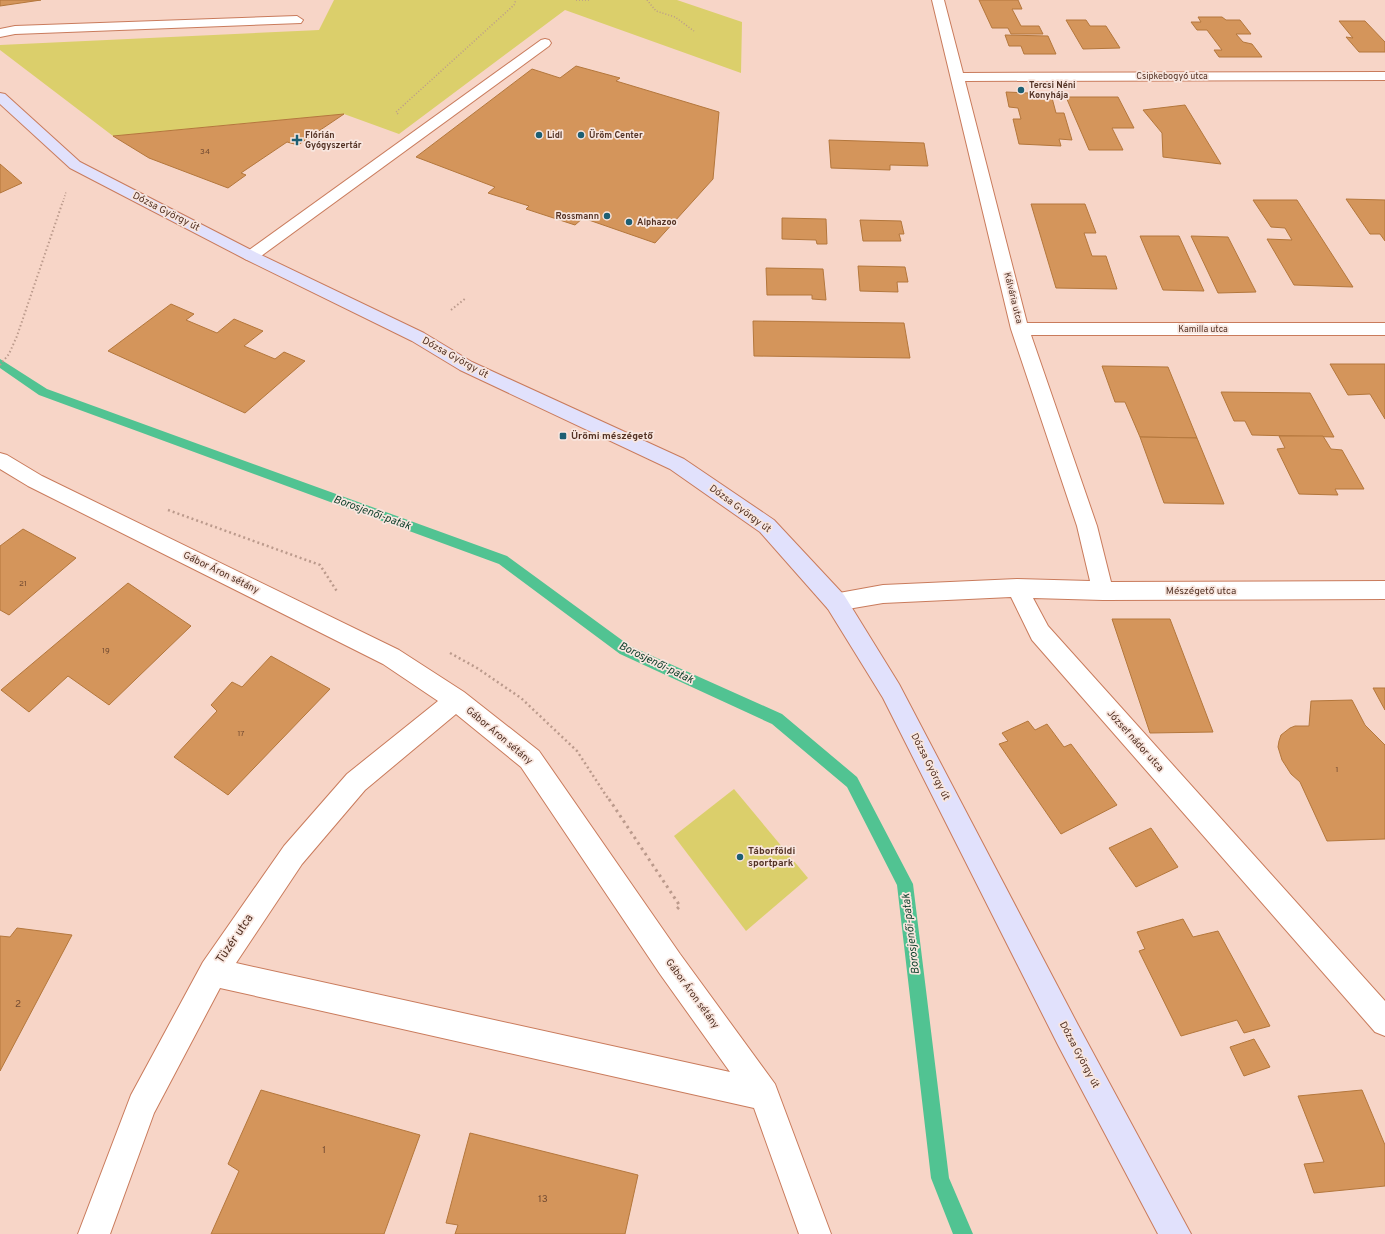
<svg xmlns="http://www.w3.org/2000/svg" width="1385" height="1234" font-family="Overpass,sans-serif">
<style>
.green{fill:#dbcf6b}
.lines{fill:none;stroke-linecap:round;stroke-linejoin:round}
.stream{fill:#51c392;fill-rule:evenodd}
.building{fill:#d4955b;stroke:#b4773c}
.lane-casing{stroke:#c97b5c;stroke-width:2}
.street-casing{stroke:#c97b5c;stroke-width:2}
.secondary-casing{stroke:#c97b5c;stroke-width:2}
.path-far3{stroke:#bb9a8c;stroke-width:1.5;stroke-dasharray:1 2;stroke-linecap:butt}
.path-far2{stroke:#bb9a8c;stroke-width:2;stroke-dasharray:1.5 2.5;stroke-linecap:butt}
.path-far1{stroke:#bb9a8c;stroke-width:2.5;stroke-dasharray:2 3;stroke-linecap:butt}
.path{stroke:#bb9a8c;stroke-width:3;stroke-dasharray:2.5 4;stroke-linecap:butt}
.lane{fill:#fff;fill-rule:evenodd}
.street{fill:#fff;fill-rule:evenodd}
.secondary{fill:#e1e1fc;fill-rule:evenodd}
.poi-dot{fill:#1d5f73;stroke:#f8e6df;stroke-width:1.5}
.labels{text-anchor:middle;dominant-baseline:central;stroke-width:3.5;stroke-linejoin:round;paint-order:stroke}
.number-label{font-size:8px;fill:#734b32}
.far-street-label{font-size:9px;fill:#533224;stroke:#f8e6df}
.far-poi-label{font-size:9px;font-weight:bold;fill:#533224;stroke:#f8e6df;text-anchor:start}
.street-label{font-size:10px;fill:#533224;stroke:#f8e6df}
.poi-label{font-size:10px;font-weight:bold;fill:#533224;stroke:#f8e6df;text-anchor:start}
.near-number-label{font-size:10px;fill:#734b32}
.water-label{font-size:11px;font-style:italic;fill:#11412d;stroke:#f8e6df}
.near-street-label{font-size:12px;fill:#533224;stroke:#f8e6df}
</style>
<rect width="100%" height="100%" fill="#f7d5c7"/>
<g class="green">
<polygon points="334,0 677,0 742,22 741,73 565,10 399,134 344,114 113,136 0,50 0,45 319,30"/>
<polygon points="734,789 808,878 746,931 674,836"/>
</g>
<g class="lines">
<polygon class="stream" points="0,359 47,389 507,556 630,646 782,714 857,777 913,884 949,1178 973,1234 953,1234 931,1178 897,885 847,787 772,724 620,654 499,564 39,395 0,368"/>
</g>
<g class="building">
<polygon points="0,0 41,0 0,6"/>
<polygon points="979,0 1018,0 1022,9 1012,9 1021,26 1039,26 1043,34 1011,34 1008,28 992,28"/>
<polygon points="1198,17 1222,17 1226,20 1240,20 1251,34 1236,34 1243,42 1252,44 1262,57 1219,57 1214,50 1222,50 1207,30 1197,30 1191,22 1201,22"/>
<polygon points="1066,20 1086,20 1090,26 1106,26 1120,48 1083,49"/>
<polygon points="1339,21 1365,21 1385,42 1385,52 1359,52 1346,37 1353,38"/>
<polygon points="1005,35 1048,36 1056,54 1024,54 1021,46 1009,46"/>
<polygon points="576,66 620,78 616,81 719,112 713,179 655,243 583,218 575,225 526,209 529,206 488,193 495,187 416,157 532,69 560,78"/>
<polygon points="1006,92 1051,94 1056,113 1064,113 1072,140 1059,139 1061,146 1019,144 1013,119 1021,119 1018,108 1009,107"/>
<polygon points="1066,97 1118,97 1134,128 1112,128 1123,150 1089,150"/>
<polygon points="1185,105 1221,164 1163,157 1162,133 1143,110"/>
<polygon points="344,114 298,145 287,142 241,173 246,175 228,188 149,158 113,136"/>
<polygon points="829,140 924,143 928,166 890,165 890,170 831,168"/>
<polygon points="0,164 22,183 0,193"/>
<polygon points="1346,199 1385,200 1385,241 1380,234 1370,234"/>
<polygon points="1253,200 1297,200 1353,287 1294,285 1267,239 1292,240 1285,228 1271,227"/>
<polygon points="1031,204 1085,204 1096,233 1084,233 1092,256 1106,256 1117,289 1056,288"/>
<polygon points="782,218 826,219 827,244 817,244 816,240 782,239"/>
<polygon points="860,220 901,221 904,234 899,234 901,241 863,241"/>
<polygon points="1140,236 1179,236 1204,291 1163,290"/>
<polygon points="1191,236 1228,237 1256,292 1218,293"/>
<polygon points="858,266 905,267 908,282 897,282 898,292 860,291"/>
<polygon points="766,268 823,269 826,300 812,299 812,295 767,295"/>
<polygon points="171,304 194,314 186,320 217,333 234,319 263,331 244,346 275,359 284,352 305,361 245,413 108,351"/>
<polygon points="753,321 904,323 910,358 754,356"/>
<polygon points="1330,364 1385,364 1385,419 1370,394 1348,395"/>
<polygon points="1102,366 1168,367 1197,438 1140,437 1125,402 1115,402"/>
<polygon points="1221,392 1310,393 1334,437 1252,435 1245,421 1234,421"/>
<polygon points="1279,436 1323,436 1331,449 1342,450 1364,489 1335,489 1338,495 1299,494 1277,449 1285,448"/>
<polygon points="1140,437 1197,438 1224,504 1164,503"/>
<polygon points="23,529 76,558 9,615 0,610 0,546"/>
<polygon points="128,583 191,626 109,705 68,676 29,712 1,690"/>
<polygon points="1112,619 1170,619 1213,732 1150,733"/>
<polygon points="271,656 330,689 228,795 174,757 217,711 211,705 232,682 242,687"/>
<polygon points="1373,688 1385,688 1385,710"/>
<polygon points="1352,700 1365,725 1385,745 1385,839 1327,841 1300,782 1291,774 1282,760 1278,747 1279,741 1281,735 1290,728 1295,726 1309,726 1311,701"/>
<polygon points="1028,721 1035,730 1047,724 1064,747 1071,744 1117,805 1061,834 999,744 1008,741 1002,733"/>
<polygon points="1151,828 1178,867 1136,887 1109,848"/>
<polygon points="1183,919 1193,937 1218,931 1270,1026 1244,1033 1237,1020 1181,1036 1139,951 1145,949 1137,932"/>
<polygon points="17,928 72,935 0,1071 0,936 10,937"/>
<polygon points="1254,1039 1270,1067 1244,1076 1230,1047"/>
<polygon points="261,1090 420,1135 384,1234 211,1234 239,1171 228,1164"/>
<polygon points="1362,1090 1385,1145 1385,1186 1314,1193 1304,1164 1324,1162 1298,1096"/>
<polygon points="470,1133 638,1175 625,1234 455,1234 458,1225 446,1223"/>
</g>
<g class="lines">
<g class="lane-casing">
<polygon id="lane" points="545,39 549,40 551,43 549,46 257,259 251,261 245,259 243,256 245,253 541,40"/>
</g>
<g class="street-casing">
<g id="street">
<polygon points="932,0 944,0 963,73 1385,72 1385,80 965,81 1027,323 1385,323 1385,335 1031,335 1097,526 1111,582 1385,581 1385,599 1103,600 1033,598 1048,626 1385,1001 1385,1036 1375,1032 1032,640 1011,597 883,603 836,611 828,609 825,602 828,595 883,585 1017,579 1090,581 1077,526 1011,329"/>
<polygon points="297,16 303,20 301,23 15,34 0,37 0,29 15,26"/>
<path d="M0,453L7,455L42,476L399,650L464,692L539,751L680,954L775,1084L831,1234H799L754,1108L220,988L154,1113L110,1234H78L131,1095L203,962L284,846L347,774L438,701L383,664L28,486L0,469ZM456,714L521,767L660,974L730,1072L236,963L302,864L365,790Z"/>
</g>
</g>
<g class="secondary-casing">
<polygon id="secondary" points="0,93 5,94 80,162 257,253 424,333 472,362 684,459 774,520 844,595 899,684 1078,1025 1191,1234 1158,1234 1058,1045 883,698 828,609 760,532 670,469 460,370 412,341 245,259 70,168 0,104"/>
</g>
<g class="path-far3">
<polyline points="576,0 589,0"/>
<polyline points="647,0 656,11 675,17 694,31"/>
<polyline points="398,114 396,112 514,5 516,0"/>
<polyline points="63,202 66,192"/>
</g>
<g class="path-far2">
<polyline points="451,310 466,298"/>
<polyline points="0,365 9,354 17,336 63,201"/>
</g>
<g class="path-far1">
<polyline points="168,510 320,565 338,593"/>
<polyline points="450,653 477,668 521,698 577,751 609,800"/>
</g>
<polyline class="path" points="609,799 680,906 676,910"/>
<use href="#lane" class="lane"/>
<use href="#street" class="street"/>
<use href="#secondary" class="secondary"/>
</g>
<g class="poi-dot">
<circle cx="1021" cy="90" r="4"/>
<circle cx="539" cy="135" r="4"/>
<circle cx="581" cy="135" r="4"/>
<path d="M295 134h4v4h4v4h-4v4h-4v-4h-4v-4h4z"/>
<circle cx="607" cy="216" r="4"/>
<circle cx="629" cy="222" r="4"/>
<rect x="559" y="432" width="8" height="8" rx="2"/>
<circle cx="740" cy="857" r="4"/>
</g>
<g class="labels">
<g class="number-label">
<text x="205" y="152">34</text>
<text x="23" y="584">21</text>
<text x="106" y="651">19</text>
<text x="241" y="734">17</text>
<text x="1337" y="770">1</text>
</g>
<g class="far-street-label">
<text x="1172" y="76">Csipkebogyó utca</text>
<text transform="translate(1013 298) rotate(76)">Kálvária utca</text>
<text x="1203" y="329">Kamilla utca</text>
</g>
<g class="far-poi-label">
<text x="1029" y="85">Tercsi Néni<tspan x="1029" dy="10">Konyhája</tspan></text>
<text x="305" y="135">Flórián<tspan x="305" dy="10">Gyógyszertár</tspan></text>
<text x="547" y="135">Lidl</text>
<text x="589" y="135">Üröm Center</text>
<text x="599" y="216" text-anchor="end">Rossmann</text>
<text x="637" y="222">Alphazoo</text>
</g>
<g class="street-label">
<text transform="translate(166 212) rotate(27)">Dózsa György út</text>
<text transform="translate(455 358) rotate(29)">Dózsa György út</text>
<text transform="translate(740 509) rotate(36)">Dózsa György út</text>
<text transform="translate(221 573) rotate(26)">Gábor Áron sétány</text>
<text x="1201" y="591">Mészégető utca</text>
<text transform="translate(499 736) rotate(40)">Gábor Áron sétány</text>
<text transform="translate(1135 741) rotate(48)">József nádor utca</text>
<text transform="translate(930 767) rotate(63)">Dózsa György út</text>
<text transform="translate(692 994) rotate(54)">Gábor Áron sétány</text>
<text transform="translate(1079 1055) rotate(62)">Dózsa György út</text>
</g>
<g class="poi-label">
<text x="571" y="436">Ürömi mészégető</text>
<text x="748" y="851">Táborföldi<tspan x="748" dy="12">sportpark</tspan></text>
</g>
<g class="near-number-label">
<text x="18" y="1004">2</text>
<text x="324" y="1150">1</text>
<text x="543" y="1199">13</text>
</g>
<g class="water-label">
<text transform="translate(372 513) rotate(20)">Borosjenői-patak</text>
<text transform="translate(656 663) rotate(26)">Borosjenői-patak</text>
<text transform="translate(911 934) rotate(-97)">Borosjenői-patak</text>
</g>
<g class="near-street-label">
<text transform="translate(235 939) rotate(-56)">Tüzér utca</text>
</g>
</g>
</svg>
